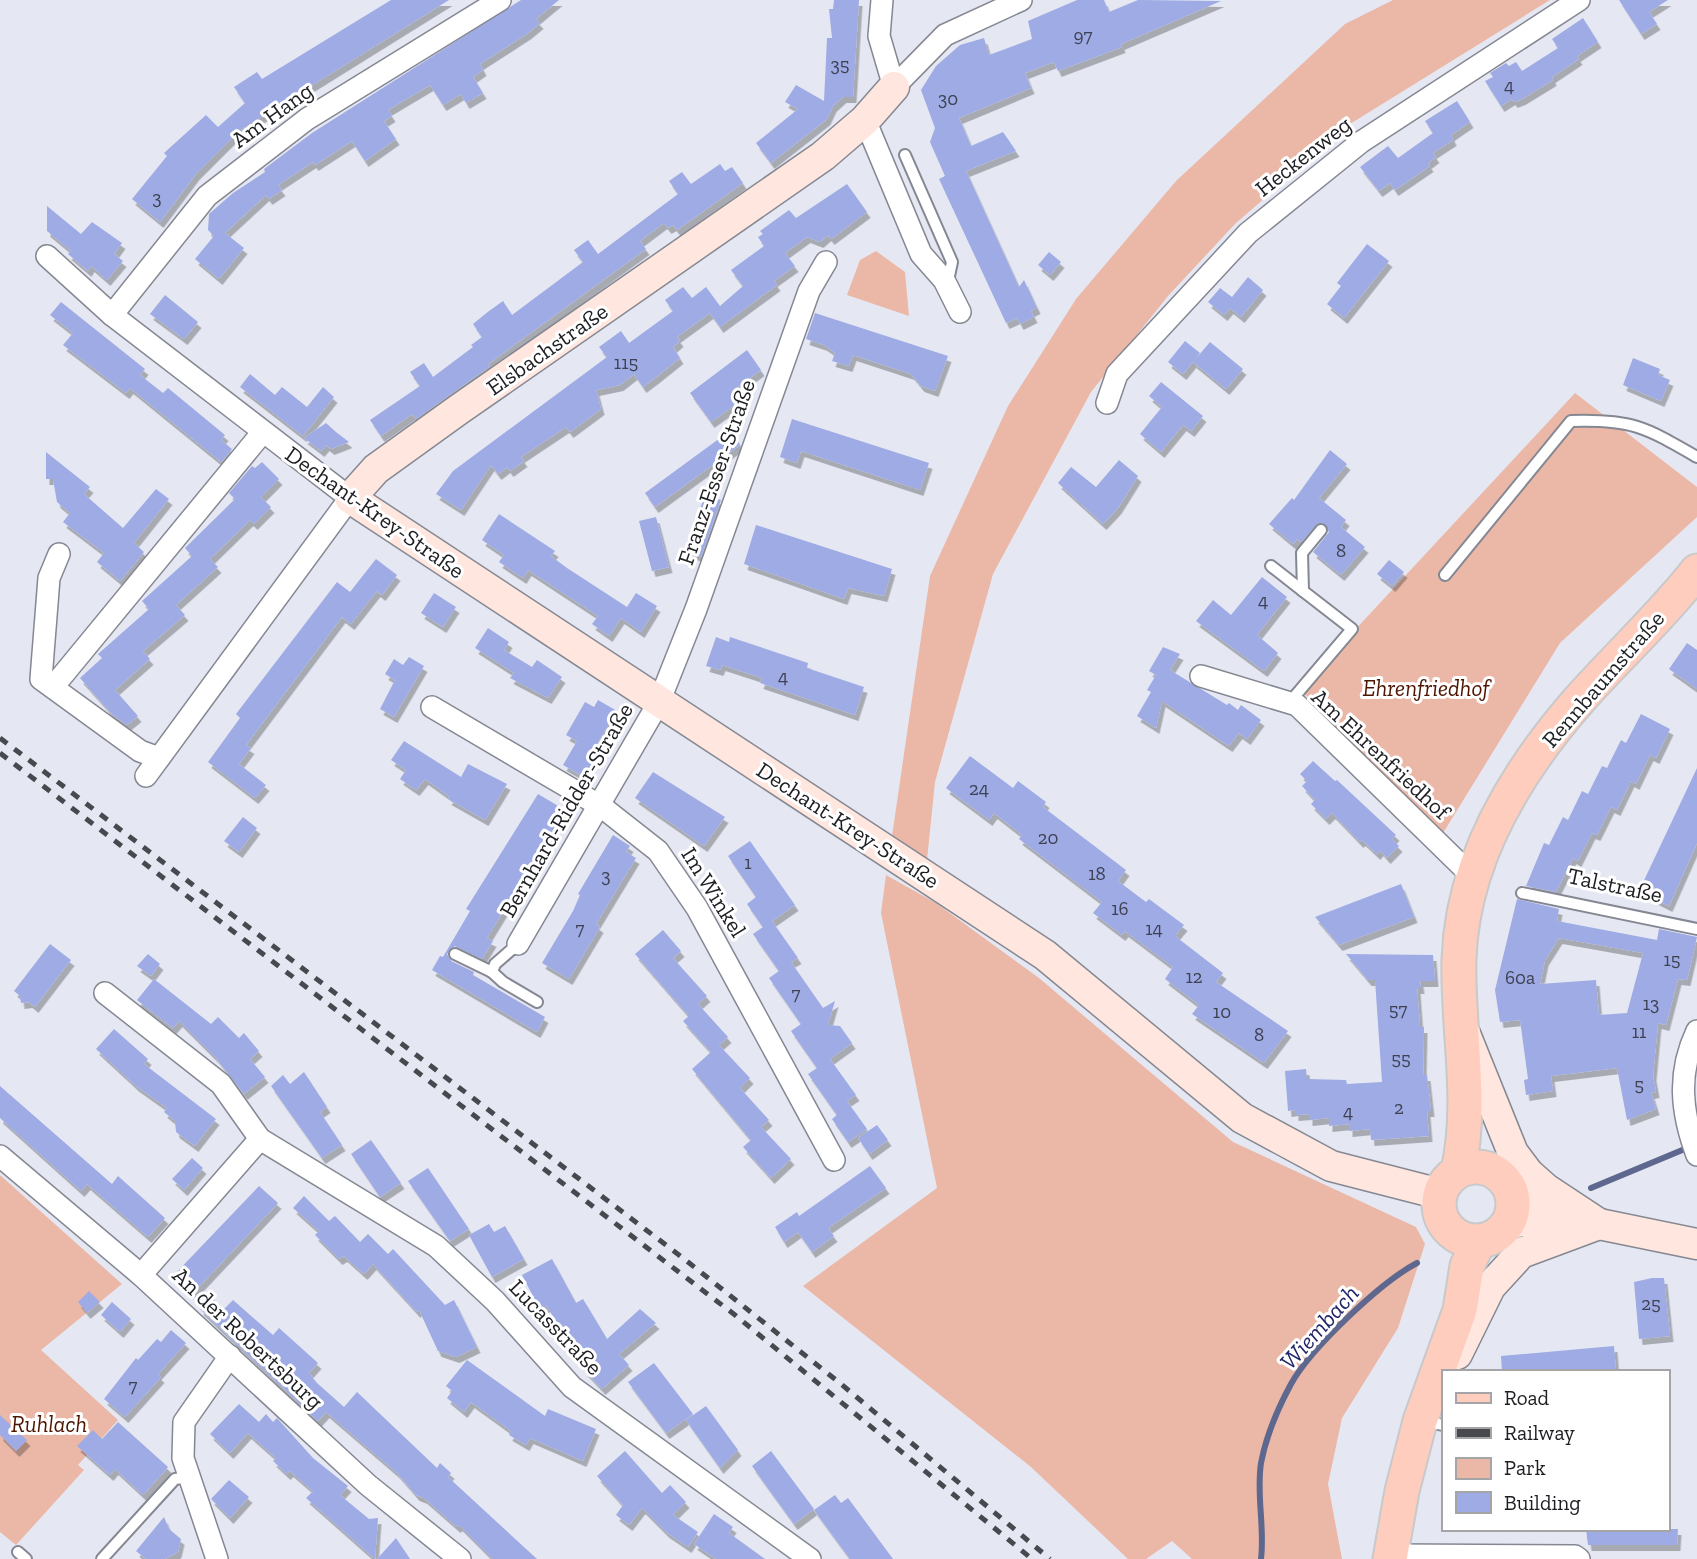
<svg xmlns="http://www.w3.org/2000/svg" width="1697" height="1559" font-family="'Zilla Slab',serif">
<style>
.green{fill:#ebb8a8}
.lines{fill:none;stroke-linecap:round;stroke-linejoin:round}
.stream{stroke:#5e678e;stroke-width:6}
.building{fill:#9eabe4;fill-rule:evenodd;filter:url(#shadow)}
.lane-casing{stroke:#858892;stroke-width:14}
.street-casing{stroke:#858892;stroke-width:24}
.secondary-casing{stroke:#858892;stroke-width:33}
.primary-casing{stroke:#c9c9ca;stroke-width:37}
.lane{stroke:#fff;stroke-width:10}
.street{stroke:#fff;stroke-width:21}
.secondary{stroke:#ffe6de;stroke-width:30}
.primary{stroke:#ffcdbe;stroke-width:33}
.rail{stroke:#48494f;stroke-width:5;stroke-dasharray:9 9;stroke-linecap:butt}
.labels{text-anchor:middle;dominant-baseline:central;stroke-width:6;stroke-linejoin:round;paint-order:stroke}
.number-label{font-size:19px;fill:#3d4152}
.street-label{font-size:23px;fill:#1d1e22;stroke:#fff}
.park-label{font-size:23px;font-style:italic;fill:#4e1501;stroke:#fff}
.water-label{font-size:24px;font-style:italic;fill:#212668;stroke:#fff}
</style>
<defs>
<filter id="shadow"><feDropShadow dx="3.5" dy="6" stdDeviation="0" flood-color="#0004"/></filter>
</defs>
<rect width="100%" height="100%" fill="#e5e8f3"/>
<g class="green">
<polygon points="1393,0 1550,0 1350,124 1235,224 1168,296 1091,392 993,574 935,782 927,860 892,836 930,576 1008,406 1076,299 1176,181 1345,24"/>
<polygon points="876,251 905,272 909,316 847,295 860,260"/>
<polygon points="1575,393 1697,487 1697,517 1560,643 1440,838 1300,689"/>
<polygon points="886,875 936,903 1039,978 1233,1142 1416,1227 1425,1244 1398,1328 1342,1418 1328,1484 1342,1559 1192,1559 1172,1541 1146,1559 1128,1559 1031,1467 803,1286 937,1188 881,913"/>
<polygon points="0,1175 122,1284 41,1350 118,1420 78,1465 84,1470 16,1545 0,1532"/>
</g>
<g class="lines">
<g class="stream">
<polyline points="1591,1188 1692,1146"/>
<path d="M1261,1559C1265,1527 1256,1495 1261,1463C1266,1437 1278,1408 1291,1384C1311,1348 1381,1282 1417,1263"/>
</g>
</g>
<g class="building">
<polygon points="391,0 449,0 240,130 196,174 160,222 132,199 167,156 164,153 206,115 218,127 245,103 234,87 257,72 262,79"/>
<polygon points="521,0 559,0 536,19 540,23 528,33 480,64 483,70 473,77 483,93 466,103 461,94 443,105 430,85 388,110 392,116 384,121 396,139 365,161 352,141 315,165 313,162 278,185 282,190 269,199 266,195 225,233 244,248 219,279 195,259 214,236 208,230 209,214 233,193 265,172 264,169 312,133"/>
<polygon points="834,0 859,0 853,97 843,97 833,106 827,119 771,163 756,143 798,109 785,102 796,85 824,101 827,38 832,38 829,9 833,9"/>
<polygon points="1077,0 1104,0 1109,12 1138,0 1221,1 1121,44 1122,47 1058,71 1054,62 1025,73 1031,88 959,118 971,146 1003,132 1016,151 966,171 1019,287 1024,280 1037,308 1031,311 1034,317 1020,324 1017,318 1006,323 939,179 945,176 930,142 935,128 921,90 936,66 960,45 984,38 989,55 1032,39 1028,21"/>
<polygon points="1619,0 1668,0 1649,12 1657,24 1641,34"/>
<polygon points="1583,18 1598,42 1577,56 1579,59 1552,77 1553,80 1522,99 1514,102 1512,99 1501,106 1485,81 1493,77 1490,73 1506,63 1509,66 1516,62 1522,71 1558,48 1552,39"/>
<polygon points="1457,101 1470,122 1451,135 1453,140 1433,153 1436,157 1428,163 1430,166 1395,190 1390,183 1379,191 1360,167 1388,146 1398,158 1433,133 1425,121"/>
<polygon points="720,164 725,171 732,167 743,183 677,230 673,225 668,228 664,223 640,241 646,249 488,364 490,366 416,419 412,414 381,436 370,420 420,386 410,372 424,363 433,377 473,347 471,345 482,337 473,324 489,311 503,301 512,315 583,262 574,250 588,240 598,254 678,194 669,181 682,172 691,184"/>
<polygon points="847,184 867,212 831,239 828,235 820,242 807,237 785,253 795,266 774,281 777,285 720,327 710,313 677,337 680,341 673,347 680,358 655,378 643,387 634,374 620,385 596,390 601,409 570,432 566,427 521,457 524,461 510,471 507,467 498,474 491,465 461,510 436,494 453,471 607,357 599,347 621,331 629,343 673,311 665,300 683,287 692,298 706,287 720,306 743,286 731,270 764,246 758,237 763,234 760,231 789,210 796,218"/>
<polygon points="47,206 81,234 92,222 122,243 114,254 123,261 107,280 91,266 88,271 68,254 71,251 47,231"/>
<polygon points="1367,244 1389,261 1344,318 1327,304 1341,286 1337,283"/>
<polygon points="1049,252 1061,262 1050,275 1038,265"/>
<polygon points="1248,277 1263,290 1241,317 1230,308 1224,315 1208,302 1220,288 1232,297"/>
<polygon points="165,295 198,322 184,339 150,314"/>
<polygon points="61,302 145,369 140,375 163,393 168,388 225,435 221,440 232,449 221,462 130,388 126,393 63,345 73,333 50,315"/>
<polygon points="815,313 948,356 935,391 921,386 911,374 853,355 849,366 832,361 835,353 824,345 806,339"/>
<polygon points="1185,341 1200,353 1183,374 1168,362"/>
<polygon points="1210,342 1243,369 1226,389 1193,362"/>
<polygon points="747,350 761,370 738,387 746,397 711,422 690,393"/>
<polygon points="1633,358 1660,369 1658,375 1670,380 1661,401 1623,385"/>
<polygon points="250,374 275,395 282,387 307,407 323,387 334,397 303,436 240,387"/>
<polygon points="1161,382 1203,416 1191,431 1183,425 1161,452 1140,434 1162,407 1149,396"/>
<polygon points="792,419 929,463 920,490 801,451 797,463 780,457"/>
<polygon points="326,423 336,432 349,442 331,449 326,445 321,451 304,438"/>
<polygon points="731,430 740,445 655,507 645,493"/>
<polygon points="1330,450 1347,464 1319,498 1346,520 1341,527 1365,547 1341,575 1313,552 1329,532 1325,524 1318,523 1301,542 1297,539 1293,544 1269,524 1292,498 1294,500"/>
<polygon points="46,452 90,487 84,494 123,528 156,489 169,499 134,543 144,552 120,581 97,562 104,553 63,522 70,513 57,502 53,479 46,479"/>
<polygon points="1119,460 1138,476 1118,508 1103,524 1058,483 1071,467 1096,487"/>
<polygon points="262,462 279,479 261,497 271,507 254,524 250,520 210,559 218,567 176,605 185,615 143,651 150,659 115,690 138,716 127,725 113,715 80,678 102,658 98,654 149,609 142,601 192,556 185,548 235,499 229,493 252,466 255,468"/>
<polygon points="705,495 721,500 701,557 685,551"/>
<polygon points="499,514 555,551 551,556 567,568 627,607 636,593 657,606 641,632 621,618 609,636 592,624 598,616 528,570 523,578 499,562 504,555 482,540"/>
<polygon points="656,517 669,567 652,571 639,521"/>
<polygon points="756,525 892,569 884,596 848,588 844,599 744,564"/>
<polygon points="376,559 397,575 382,595 377,591 351,624 342,617 246,745 251,748 239,764 266,785 255,798 208,762 240,718 236,714 337,582 350,592"/>
<polygon points="1389,560 1404,572 1392,586 1377,574"/>
<polygon points="1262,577 1287,597 1257,635 1278,653 1264,671 1196,621 1213,600 1231,615"/>
<polygon points="434,593 456,607 443,627 421,613"/>
<polygon points="488,628 509,642 504,650 532,667 537,660 562,677 548,698 510,678 514,673 475,648"/>
<polygon points="716,637 729,642 730,637 808,663 807,668 864,687 855,715 760,683 762,678 722,665 720,670 706,666"/>
<polygon points="1687,643 1697,650 1697,689 1669,669"/>
<polygon points="1163,647 1180,654 1170,670 1227,705 1229,703 1238,710 1241,705 1261,720 1247,739 1239,733 1229,746 1162,701 1156,728 1137,716 1151,692 1147,690 1156,675 1149,671"/>
<polygon points="409,657 424,666 394,717 380,709 395,680 385,674 394,659 403,665"/>
<polygon points="598,700 617,711 593,750 599,753 584,777 563,765 577,741 566,735 585,702 594,707"/>
<polygon points="1641,714 1670,729 1656,758 1650,755 1636,784 1631,781 1617,810 1611,807 1597,835 1592,833 1578,861 1573,858 1556,892 1526,886 1544,843 1549,845 1563,817 1568,820 1582,791 1588,794 1602,766 1607,768 1621,740 1626,743"/>
<polygon points="404,741 461,777 468,764 507,784 485,820 448,799 450,797 425,779 416,790 400,779 406,770 391,760"/>
<polygon points="970,756 1013,788 1018,781 1046,802 1043,807 1126,870 1118,881 1146,902 1149,899 1184,925 1175,936 1223,973 1216,982 1288,1031 1264,1063 1192,1014 1199,1005 1165,979 1173,967 1125,931 1122,935 1093,913 1102,902 1019,839 1022,835 994,813 989,820 946,788"/>
<polygon points="1313,761 1335,781 1337,780 1396,835 1392,839 1399,846 1387,858 1380,850 1377,854 1362,840 1360,842 1332,813 1326,819 1311,804 1315,800 1302,786 1307,781 1300,774"/>
<polygon points="1697,768 1697,843 1669,906 1639,891"/>
<polygon points="653,772 725,817 704,846 635,798"/>
<polygon points="538,794 565,810 487,938 493,941 482,959 455,946 447,954 451,961 474,972 473,975 545,1017 537,1032 432,970 440,956 443,957 470,911 466,909"/>
<polygon points="243,817 257,828 239,852 224,841"/>
<polygon points="613,835 630,846 626,852 636,858 596,924 600,927 569,979 542,963 573,911 580,895 578,894"/>
<polygon points="750,841 795,905 772,921 798,958 791,962 823,1008 835,1001 828,1025 840,1026 852,1043 830,1059 856,1095 847,1101 867,1129 848,1142 832,1119 837,1115 808,1074 817,1068 791,1031 801,1024 769,978 779,971 753,934 763,927 747,904 756,897 728,856"/>
<polygon points="1401,884 1414,917 1339,945 1315,917"/>
<path d="M1517,899L1559,909L1557,921L1657,940L1659,929L1697,937L1687,980L1678,979L1666,1025L1658,1023L1653,1075L1656,1092L1651,1093L1656,1109L1627,1120L1617,1068L1551,1076L1553,1091L1526,1095L1524,1080L1528,1079L1520,1020L1500,1022L1495,990ZM1559,938L1643,953L1627,1013L1599,1015L1596,980L1540,984L1545,960Z"/>
<polygon points="663,930 681,951 673,958 707,996 698,1004 728,1037 719,1045 750,1078 740,1088 769,1120 761,1127 791,1159 771,1178 743,1147 751,1140 692,1069 711,1052 683,1021 689,1016 635,954"/>
<polygon points="50,944 71,960 35,1007 29,1002 21,1003 20,996 14,991"/>
<polygon points="148,954 160,964 151,976 137,966"/>
<polygon points="1346,954 1433,955 1435,981 1420,981 1421,988 1417,988 1420,1027 1424,1027 1423,1075 1427,1075 1431,1111 1427,1111 1429,1136 1371,1140 1370,1129 1349,1131 1349,1124 1329,1126 1329,1118 1309,1120 1309,1114 1295,1115 1295,1110 1288,1111 1285,1071 1306,1069 1307,1079 1346,1080 1347,1084 1382,1082 1375,980 1368,980"/>
<polygon points="154,979 211,1024 218,1017 239,1038 244,1033 259,1051 250,1059 265,1077 244,1094 216,1058 179,1021 173,1028 137,1000"/>
<polygon points="114,1029 148,1059 144,1064 216,1119 195,1146 176,1132 175,1121 164,1112 167,1108 136,1086 96,1049"/>
<polygon points="304,1072 327,1107 320,1112 342,1145 322,1158 271,1086 283,1075 290,1084"/>
<polygon points="0,1086 112,1184 118,1176 165,1218 148,1237 87,1184 81,1191 0,1118"/>
<polygon points="877,1125 888,1140 869,1154 858,1138"/>
<polygon points="371,1140 401,1183 380,1197 351,1154"/>
<polygon points="192,1158 203,1168 184,1190 172,1179"/>
<polygon points="870,1166 886,1188 828,1228 834,1236 812,1252 798,1232 784,1242 775,1227 797,1212 799,1216"/>
<polygon points="428,1168 469,1229 450,1241 408,1181"/>
<polygon points="259,1186 278,1203 193,1293 174,1275"/>
<polygon points="304,1196 329,1221 335,1216 360,1242 368,1234 388,1254 393,1249 445,1305 454,1300 477,1347 456,1357 438,1351 419,1310 417,1312 373,1264 364,1274 344,1256 339,1259 315,1235 319,1231 293,1208"/>
<polygon points="489,1224 494,1232 505,1226 524,1259 492,1277 469,1235"/>
<polygon points="552,1259 576,1303 583,1299 607,1339 640,1309 656,1323 619,1354 629,1365 602,1389 585,1371 547,1306 540,1309 522,1275"/>
<polygon points="1652,1278 1664,1278 1670,1336 1639,1339 1634,1282"/>
<polygon points="89,1291 100,1302 87,1313 78,1302"/>
<polygon points="211,1297 224,1309 233,1300 273,1335 279,1328 318,1363 309,1373 317,1383 344,1407 357,1392 437,1468 440,1463 451,1473 448,1477 537,1559 493,1559 459,1525 457,1527 424,1498 416,1495 397,1473 326,1412 318,1421 200,1309"/>
<polygon points="112,1302 131,1319 120,1332 101,1315"/>
<polygon points="171,1330 186,1343 158,1374 161,1377 125,1417 104,1399 136,1358 138,1360 157,1339 161,1342"/>
<polygon points="1614,1346 1616,1372 1502,1372 1501,1356"/>
<polygon points="467,1360 545,1416 548,1409 596,1429 583,1461 530,1438 526,1445 509,1435 511,1431 471,1402 464,1412 447,1398 452,1391 446,1386"/>
<polygon points="654,1363 693,1414 666,1433 628,1382"/>
<polygon points="239,1404 259,1422 266,1414 273,1422 277,1418 313,1458 348,1486 340,1495 369,1519 378,1518 375,1559 306,1498 313,1491 290,1471 287,1474 273,1461 276,1458 248,1433 230,1453 210,1434"/>
<polygon points="706,1406 738,1450 720,1468 686,1420"/>
<polygon points="0,1415 27,1440 16,1451 0,1435"/>
<polygon points="118,1422 168,1467 143,1495 115,1469 110,1475 77,1446 93,1430 102,1439"/>
<polygon points="625,1451 662,1493 670,1485 686,1502 673,1515 698,1532 688,1547 666,1532 642,1508 629,1525 616,1515 623,1505 597,1476"/>
<polygon points="771,1451 814,1509 794,1524 752,1466"/>
<polygon points="229,1480 249,1497 230,1518 211,1499"/>
<polygon points="835,1495 841,1503 848,1498 893,1559 850,1559 814,1510"/>
<polygon points="714,1514 733,1527 729,1533 765,1559 716,1559 694,1544"/>
<polygon points="164,1517 169,1529 181,1539 178,1552 165,1559 146,1559 136,1551"/>
<polygon points="1586,1529 1678,1529 1677,1545 1588,1545"/>
<polygon points="396,1538 410,1559 377,1559"/>
</g>
<g class="lines">
<g class="lane-casing">
<g id="lane">
<polyline points="905,155 952,262 949,276 944,280"/>
<polyline points="1271,566 1303,591 1302,553 1321,530"/>
<path d="M1445,575L1571,421C1632,419 1645,427 1697,457"/>
<polyline points="1289,703 1352,629 1303,591"/>
<polyline points="1522,893 1697,929"/>
<polyline points="518,944 495,964 492,972 503,982 537,1002"/>
<polyline points="455,954 492,972"/>
<polyline points="1423,1421 1443,1425"/>
<polyline points="18,1552 26,1559"/>
<polyline points="102,1559 175,1479 190,1477"/>
</g>
</g>
<g class="street-casing">
<g id="street">
<polyline points="882,0 879,36 894,87"/>
<polyline points="894,87 945,35 1021,0"/>
<polyline points="865,120 921,254 944,280 960,312"/>
<polyline points="47,256 112,315 350,498 146,776"/>
<polyline points="112,315 207,196 307,119 500,0"/>
<polyline points="1107,403 1117,374 1248,233 1361,142 1579,0"/>
<polyline points="59,554 49,578 41,679 140,751 159,758"/>
<polyline points="1201,676 1297,705 1473,877"/>
<polyline points="53,687 262,433"/>
<polyline points="432,707 602,807 658,851 697,908 834,1160"/>
<polyline points="518,944 659,702 696,609 809,291 826,262"/>
<polyline points="105,993 221,1084 260,1139 436,1246 495,1301 572,1387 810,1559"/>
<path d="M1697,1031C1677,1073 1681,1112 1697,1155"/>
<polyline points="0,1156 141,1275 368,1485 460,1559"/>
<polyline points="141,1275 260,1139"/>
<polyline points="1390,1555 1575,1556 1579,1559"/>
<polyline points="217,1559 183,1458 184,1422 230,1356"/>
</g>
</g>
<g class="secondary-casing">
<g id="secondary">
<polyline points="894,87 865,120 823,156 458,410 376,469 350,498 1045,955 1242,1118 1331,1166 1440,1194"/>
<polyline points="1465,1034 1513,1153 1528,1173 1546,1189 1599,1224"/>
<polyline points="1512,1196 1599,1224 1697,1244"/>
<polyline points="1506,1225 1518,1221 1560,1224"/>
<polyline points="1457,1354 1490,1287 1521,1253 1599,1224"/>
</g>
</g>
<g class="primary-casing">
<g id="primary">
<circle cx="1476" cy="1204" r="37"/>
<path d="M1458,1171C1474,1102 1457,1028 1459,959C1462,861 1516,772 1579,700C1618,656 1661,617 1697,571"/>
<polyline points="1390,1559 1402,1491 1420,1421 1460,1310 1467,1266 1479,1241"/>
</g>
</g>
<use href="#lane" class="lane"/>
<use href="#street" class="street"/>
<use href="#secondary" class="secondary"/>
<use href="#primary" class="primary"/>
<g class="rail">
<polyline points="0,738 683,1258 841,1384 1050,1559"/>
<polyline points="0,753 735,1315 1032,1559"/>
</g>
</g>
<g class="labels">
<g class="number-label">
<text x="1083" y="35">97</text>
<text x="840" y="64">35</text>
<text x="1509" y="85">4</text>
<text x="948" y="98">30</text>
<text x="157" y="197">3</text>
<text x="626" y="362">115</text>
<text x="1341" y="550">8</text>
<text x="1263" y="600">4</text>
<text x="783" y="676">4</text>
<text x="979" y="788">24</text>
<text x="1048" y="837">20</text>
<text x="748" y="862">1</text>
<text x="1097" y="873">18</text>
<text x="606" y="875">3</text>
<text x="1120" y="908">16</text>
<text x="580" y="928">7</text>
<text x="1154" y="928">14</text>
<text x="1672" y="959">15</text>
<text x="1194" y="976">12</text>
<text x="1520" y="977">60a</text>
<text x="796" y="993">7</text>
<text x="1651" y="1003">13</text>
<text x="1398" y="1009">57</text>
<text x="1222" y="1011">10</text>
<text x="1639" y="1031">11</text>
<text x="1259" y="1034">8</text>
<text x="1401" y="1058">55</text>
<text x="1639" y="1084">5</text>
<text x="1399" y="1107">2</text>
<text x="1348" y="1111">4</text>
<text x="1651" y="1303">25</text>
<text x="133" y="1385">7</text>
</g>
<g class="street-label">
<text transform="translate(272 115) rotate(-36)">Am Hang</text>
<text transform="translate(1303 156) rotate(-38)">Heckenweg</text>
<text transform="translate(547 349) rotate(-35)">Elsbachstraße</text>
<text transform="translate(716 472) rotate(-71)">Franz-Esser-Straße</text>
<text transform="translate(375 512) rotate(35)">Dechant-Krey-Straße</text>
<text transform="translate(1603 679) rotate(-49)">Rennbaumstraße</text>
<text transform="translate(1381 754) rotate(43)">Am Ehrenfriedhof</text>
<text transform="translate(566 810) rotate(-60)">Bernhard-Ridder-Straße</text>
<text transform="translate(848 825) rotate(33)">Dechant-Krey-Straße</text>
<text transform="translate(1615 885) rotate(12)">Talstraße</text>
<text transform="translate(714 892) rotate(58)">Im Winkel</text>
<text transform="translate(556 1327) rotate(46)">Lucasstraße</text>
<text transform="translate(248 1338) rotate(43)">An der Robertsburg</text>
</g>
<g class="park-label">
<text x="1426" y="688">Ehrenfriedhof</text>
<text x="49" y="1424">Ruhlach</text>
</g>
<g class="water-label">
<text transform="translate(1319 1327) rotate(-48)">Wiembach</text>
</g>
</g>
<rect x="1442" y="1370" width="228" height="161" fill="#ffffff" stroke="#a5a5a7" stroke-width="2"/>
<rect x="1456" y="1393" width="35" height="10" fill="#ffcdbe" stroke="#a5a5a7" stroke-width="2"/>
<text x="1504" y="1405" font-size="21" fill="#1d1e22">Road</text>
<rect x="1456" y="1428" width="35" height="10" fill="#48494f" stroke="#a5a5a7" stroke-width="2"/>
<text x="1504" y="1440" font-size="21" fill="#1d1e22">Railway</text>
<rect x="1456" y="1458" width="35" height="21" fill="#ebb8a8" stroke="#a5a5a7" stroke-width="2"/>
<text x="1504" y="1475" font-size="21" fill="#1d1e22">Park</text>
<rect x="1456" y="1492" width="35" height="21" fill="#9eabe4" stroke="#a5a5a7" stroke-width="2"/>
<text x="1504" y="1510" font-size="21" fill="#1d1e22">Building</text>
</svg>
